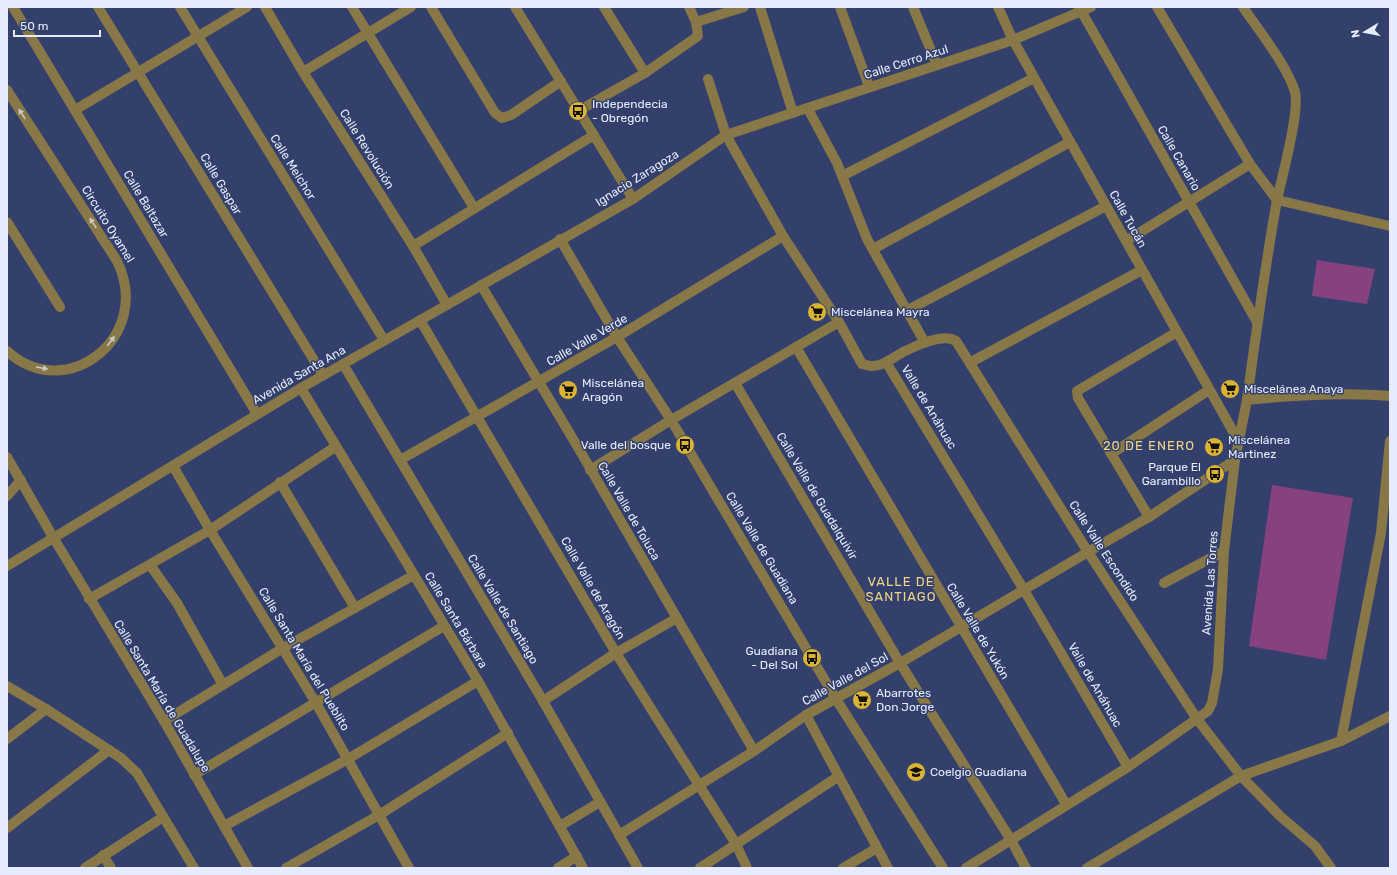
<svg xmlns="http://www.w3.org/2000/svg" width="1397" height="875" font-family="Rubik,sans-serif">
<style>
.garden{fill:#85427f}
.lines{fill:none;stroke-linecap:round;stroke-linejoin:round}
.minor{stroke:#887747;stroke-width:10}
.tertiary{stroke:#887747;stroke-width:10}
.oneway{fill:#cac9c6}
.labels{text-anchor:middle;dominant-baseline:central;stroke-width:3;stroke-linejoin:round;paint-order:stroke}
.street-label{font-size:12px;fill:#e6ecfd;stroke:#33406c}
.poi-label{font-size:12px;fill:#e6ecfd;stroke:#33406c;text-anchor:start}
.neighbourhood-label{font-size:13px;letter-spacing:1px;fill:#efd387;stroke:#33406c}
</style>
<rect width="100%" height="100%" fill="#33406c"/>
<g class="garden">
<polygon points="1317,260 1375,269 1367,304 1312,296"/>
<polygon points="1272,485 1353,498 1326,660 1249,646"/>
</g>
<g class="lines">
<g class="minor">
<polyline points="13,7 257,414"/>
<polyline points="98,7 323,375"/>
<polyline points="180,7 384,340"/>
<polyline points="265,7 303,72 413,246 447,305"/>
<polyline points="352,7 474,208"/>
<polyline points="431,7 495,113 502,118 511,115 561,81"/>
<polyline points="515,7 633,199"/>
<polyline points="604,7 645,73"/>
<polyline points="760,7 793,113"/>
<polyline points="840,7 869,86"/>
<polyline points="913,7 937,65"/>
<polyline points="998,7 1013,40 1239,442"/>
<polyline points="1079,7 1257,322"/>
<polyline points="1157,7 1250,164 1277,200 1390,226"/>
<path d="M1243,7C1259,31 1287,65 1295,92C1300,111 1282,177 1277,200C1265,266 1256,333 1247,400"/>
<polyline points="696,22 744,7"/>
<polyline points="303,72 411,7"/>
<polyline points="708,79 726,135 1013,40 1091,7"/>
<path d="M7,90L117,261C154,337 66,405 7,351"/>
<polyline points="808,109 837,163 867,239 925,343"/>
<polyline points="75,110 247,7"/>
<polyline points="578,111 645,73 698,36 696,22 689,7"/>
<polyline points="842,176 1034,78"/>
<polyline points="7,222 60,307"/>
<polyline points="560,239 617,337 671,420 836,699 943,868"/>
<polyline points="1126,241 1250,164"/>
<polyline points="413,246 594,135"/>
<polyline points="873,249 1070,142"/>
<polyline points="481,285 576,444 754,751"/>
<polyline points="908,310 1106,206"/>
<polyline points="420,320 616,653 736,844 747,868"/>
<polyline points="796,347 1066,804"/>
<polyline points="886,362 1024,590 1128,767"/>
<polyline points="971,362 1142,270"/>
<polyline points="343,364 543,701 638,868"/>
<polyline points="735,383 900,663 1011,840 1026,868"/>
<polyline points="301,388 478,681 583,868"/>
<polyline points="1111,454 1209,390"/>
<polyline points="400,460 617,337 783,236"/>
<polyline points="173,466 210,530 316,703 409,868"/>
<polyline points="590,470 671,420 839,322"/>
<polyline points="280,482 355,608"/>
<polyline points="7,496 21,480"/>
<polyline points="1149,517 1078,398 1077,391 1177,332"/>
<polyline points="53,537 164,721 248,868"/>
<polyline points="150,565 177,603 223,685"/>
<polyline points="1164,583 1224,551"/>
<polyline points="89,599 210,530 335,447"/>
<polyline points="7,686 46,709 121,758 137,773 194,868"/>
<polyline points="543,701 616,653 677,618"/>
<polyline points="806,715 888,868"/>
<polyline points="164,721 283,648 414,575"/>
<polyline points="7,739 46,709"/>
<polyline points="1341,741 1381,533 1390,441"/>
<polyline points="194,775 444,626"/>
<polyline points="224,826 348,759 478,681"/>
<polyline points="560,826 600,802"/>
<polyline points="7,828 109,750"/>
<polyline points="619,835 754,751 806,715 900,663 1088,552 1197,719 1241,776 1280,816 1315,846 1331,868"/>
<polyline points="103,855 111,868"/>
<polyline points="85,868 163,817"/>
<polyline points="286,868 379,815 508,733"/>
<polyline points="558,868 577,856"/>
<polyline points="700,868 839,776"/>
<polyline points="843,868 877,848"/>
<polyline points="966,868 1128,767 1208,711 1212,703 1218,669 1224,551 1235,460"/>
<polyline points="1087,868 1241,776 1341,741 1390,716"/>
</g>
<g class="tertiary">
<polyline points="7,457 53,537"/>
<path d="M7,566L301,388L633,199L726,135L783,236L839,322L862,364C864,364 868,366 871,366C883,367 895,356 905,351C918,345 943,333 956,341L1088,552L1149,517L1235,460L1247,400C1295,395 1342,392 1390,396"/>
</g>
</g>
<defs><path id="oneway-solid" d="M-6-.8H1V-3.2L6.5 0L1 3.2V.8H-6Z"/></defs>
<g class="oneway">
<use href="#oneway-solid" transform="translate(22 114) rotate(-123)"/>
<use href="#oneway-solid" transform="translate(93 223) rotate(-123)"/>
<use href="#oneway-solid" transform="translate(111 341) rotate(-53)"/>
<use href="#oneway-solid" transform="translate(42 368) rotate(10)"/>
</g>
<defs>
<g id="bus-disc" transform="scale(1)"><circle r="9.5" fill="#dbb333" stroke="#33406c"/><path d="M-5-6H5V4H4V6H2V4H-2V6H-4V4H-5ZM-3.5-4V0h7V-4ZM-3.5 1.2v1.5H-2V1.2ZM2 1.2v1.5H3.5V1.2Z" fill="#111"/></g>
<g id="supermarket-disc" transform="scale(1)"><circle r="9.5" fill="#dbb333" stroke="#33406c"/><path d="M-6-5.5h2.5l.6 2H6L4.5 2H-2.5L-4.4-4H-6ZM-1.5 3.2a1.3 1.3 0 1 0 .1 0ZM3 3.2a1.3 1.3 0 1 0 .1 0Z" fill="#111"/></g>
<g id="school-disc" transform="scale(1)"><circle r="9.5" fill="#dbb333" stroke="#33406c"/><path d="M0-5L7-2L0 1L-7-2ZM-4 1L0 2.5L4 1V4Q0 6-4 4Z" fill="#111"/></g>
</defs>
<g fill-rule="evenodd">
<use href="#bus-disc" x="578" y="111"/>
<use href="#supermarket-disc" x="817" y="312"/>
<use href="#supermarket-disc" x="1230" y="389"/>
<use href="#supermarket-disc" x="568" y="390"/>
<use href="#bus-disc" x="685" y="445"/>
<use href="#supermarket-disc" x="1214" y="447"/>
<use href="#bus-disc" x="1215" y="474"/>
<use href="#bus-disc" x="812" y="658"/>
<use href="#supermarket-disc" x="862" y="700"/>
<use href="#school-disc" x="916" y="772"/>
</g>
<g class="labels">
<g class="street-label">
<text transform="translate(906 62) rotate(-18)">Calle Cerro Azul</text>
<text transform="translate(367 149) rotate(58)">Calle Revolución</text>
<text transform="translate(1179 158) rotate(60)">Calle Canario</text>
<text transform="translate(293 167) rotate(58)">Calle Melchor</text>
<text transform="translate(637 178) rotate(-32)">Ignacio Zaragoza</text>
<text transform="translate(221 184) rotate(59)">Calle Gaspar</text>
<text transform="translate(146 204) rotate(59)">Calle Baltazar</text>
<text transform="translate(1128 219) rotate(61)">Calle Tucán</text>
<text transform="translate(108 224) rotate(58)">Circuito Oyamel</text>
<text transform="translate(587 340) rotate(-30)">Calle Valle Verde</text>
<text transform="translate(299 375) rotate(-30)">Avenida Santa Ana</text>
<text transform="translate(929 407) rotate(59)">Valle de Anáhuac</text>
<text transform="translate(817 496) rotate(59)">Calle Valle de Guadalquivir</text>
<text transform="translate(629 511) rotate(60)">Calle Valle de Toluca</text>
<text transform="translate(762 548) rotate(59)">Calle Valle de Guadiana</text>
<text transform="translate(1104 551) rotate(57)">Calle Valle Escondido</text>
<text transform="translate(1210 583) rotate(-86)">Avenida Las Torres</text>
<text transform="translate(593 588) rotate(60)">Calle Valle de Aragón</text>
<text transform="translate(503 609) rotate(59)">Calle Valle de Santiago</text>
<text transform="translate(456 620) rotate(59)">Calle Santa Bárbara</text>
<text transform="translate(978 631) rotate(59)">Calle Valle de Yukón</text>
<text transform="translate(304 659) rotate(59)">Calle Santa María del Pueblito</text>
<text transform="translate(845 679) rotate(-29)">Calle Valle del Sol</text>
<text transform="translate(1095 685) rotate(60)">Valle de Anáhuac</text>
<text transform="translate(162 696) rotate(59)">Calle Santa María de Guadalupe</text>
</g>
<g class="poi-label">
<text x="592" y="104">Independecia<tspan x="592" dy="14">- Obregón</tspan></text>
<text x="831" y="312">Miscelánea Mayra</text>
<text x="582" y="383">Miscelánea<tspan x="582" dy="14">Aragón</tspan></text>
<text x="1244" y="389">Miscelánea Anaya</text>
<text x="1228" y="440">Miscelánea<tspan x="1228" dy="14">Martinez</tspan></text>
<text x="671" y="445" text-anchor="end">Valle del bosque</text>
<text x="1201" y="467" text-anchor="end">Parque El<tspan x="1201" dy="14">Garambillo</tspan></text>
<text x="798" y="651" text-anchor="end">Guadiana<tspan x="798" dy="14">- Del Sol</tspan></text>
<text x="876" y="693">Abarrotes<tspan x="876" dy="14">Don Jorge</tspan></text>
<text x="930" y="772">Coelgio Guadiana</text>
</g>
<g class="neighbourhood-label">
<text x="1149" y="445">20 DE ENERO</text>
<text x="901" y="581">VALLE DE<tspan x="901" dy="15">SANTIAGO</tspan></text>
</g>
</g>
<rect width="1397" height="875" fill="none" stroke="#e6ecfd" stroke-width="16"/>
<g transform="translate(1365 32) rotate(260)" stroke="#33406c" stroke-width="3" paint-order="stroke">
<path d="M0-3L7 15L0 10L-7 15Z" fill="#e6ecfd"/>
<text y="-6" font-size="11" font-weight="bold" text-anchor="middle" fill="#e6ecfd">N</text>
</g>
<path d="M14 30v6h86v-6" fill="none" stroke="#e6ecfd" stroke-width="2"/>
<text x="20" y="30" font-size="12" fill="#e6ecfd" stroke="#33406c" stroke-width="3" paint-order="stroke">50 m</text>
</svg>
